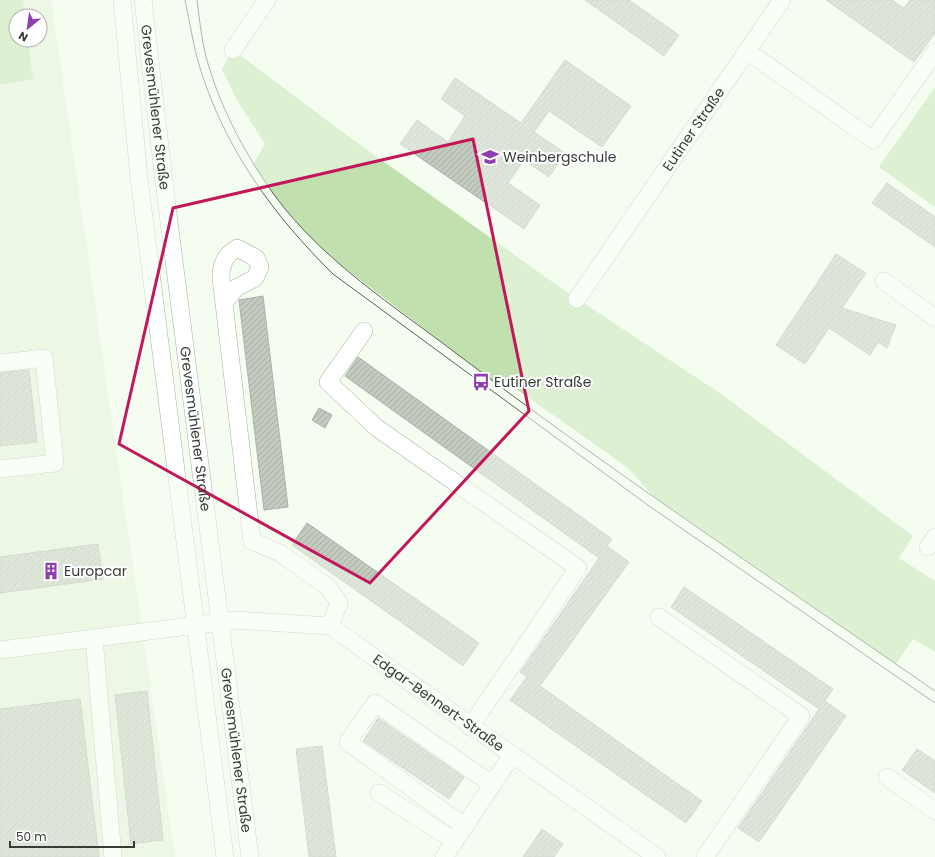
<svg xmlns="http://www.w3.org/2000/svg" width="935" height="857" font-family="Poppins,sans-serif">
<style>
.built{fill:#e3f0dc;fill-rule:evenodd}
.grass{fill:#c0e0ae}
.building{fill:url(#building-hatch);stroke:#a9b2a5}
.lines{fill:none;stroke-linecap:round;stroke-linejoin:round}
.minor-casing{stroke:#a8b0a3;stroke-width:18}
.minor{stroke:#fff;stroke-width:17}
.tram{stroke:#5a5f59;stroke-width:1}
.marked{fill:none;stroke:#c2185b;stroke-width:3;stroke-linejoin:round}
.labels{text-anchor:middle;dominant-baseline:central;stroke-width:4;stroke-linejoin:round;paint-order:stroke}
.street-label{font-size:14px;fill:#383c37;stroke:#fff}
.poi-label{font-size:14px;fill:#383c37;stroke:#fff;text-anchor:start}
</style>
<defs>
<pattern id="building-hatch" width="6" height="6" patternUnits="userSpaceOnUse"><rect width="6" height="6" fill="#c2cbbd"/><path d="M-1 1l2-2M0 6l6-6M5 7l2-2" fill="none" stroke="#a7afa3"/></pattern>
</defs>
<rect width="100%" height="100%" fill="#f4fdef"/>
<path class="built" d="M0,0H51L175,857H0ZM16,16H40V40H16Z"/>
<g class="grass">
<polygon points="0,0 23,0 25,16 16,16 16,40 28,40 33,79 0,85"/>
<polygon points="233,50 341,131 558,286 721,394 913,536 899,558 935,581 935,652 913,639 896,664 653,496 628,468 498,376 494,382 342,266 309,236 277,199 253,165 265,144 237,100 222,69"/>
<polygon points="935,87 935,207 879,167"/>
</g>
<g class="building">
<polygon points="585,0 629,0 679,35 664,56"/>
<polygon points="826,0 892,0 904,8 910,0 935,0 935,33 914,62"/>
<polygon points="565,60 631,106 602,147 549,111 534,132 565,153 549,177 524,160 508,183 540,205 524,229 400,144 417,120 448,142 465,116 441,99 455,78 521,123"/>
<polygon points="887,183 935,217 935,247 872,203"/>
<polygon points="836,254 866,273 842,308 896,325 887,348 878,342 870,355 829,328 805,364 776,345"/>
<polygon points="263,296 288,507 264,510 239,300"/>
<polygon points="358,357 612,539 607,546 629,562 540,686 702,801 686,823 510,700 527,677 520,672 599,558 345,376"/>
<polygon points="29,370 37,442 0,446 0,373"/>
<polygon points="319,408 332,415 325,428 312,420"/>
<polygon points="307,523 479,643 463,666 292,545"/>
<polygon points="98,544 103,579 0,593 0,557"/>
<polygon points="684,587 833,689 825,701 846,716 759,842 738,828 819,709 671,607"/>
<polygon points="147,691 163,840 131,844 115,695"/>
<polygon points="80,699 99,857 0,857 0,709"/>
<polygon points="378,718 464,777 449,799 363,741"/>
<polygon points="322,746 336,857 309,857 296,749"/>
<polygon points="917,749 935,761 935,793 902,770"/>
<polygon points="542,829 563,844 554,857 523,857"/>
</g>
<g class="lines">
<g class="minor-casing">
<g id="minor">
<polyline points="122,0 139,178 225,857"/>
<path id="s1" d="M143,0L164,182L250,857"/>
<polyline points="233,50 267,0"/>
<polyline points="747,51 873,140 935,52"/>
<polyline points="884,281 935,318"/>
<path id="s2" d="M577,299L782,0"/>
<path d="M224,303L236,288L255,278L260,267L256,258L237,248C225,255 221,264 221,278L252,541L280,553L328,587L339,603L330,626"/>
<polyline points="364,331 328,382 377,428 578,568 470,727"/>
<polyline points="0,363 44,358 55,463 0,469"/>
<polyline points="928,547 935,537"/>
<polyline points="659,617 801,716 705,857"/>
<polyline points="94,638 113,857"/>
<path id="s3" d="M0,650L236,620L330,626L657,857"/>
<polyline points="887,777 935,811"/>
<polyline points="379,793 455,841"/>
<polyline points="465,827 348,742 375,703 493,785"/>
<polyline points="444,857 512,755"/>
</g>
</g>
<use href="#minor" class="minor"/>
<g class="tram">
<path d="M185,0C190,22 193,46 200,68C225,149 274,216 333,274L649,506L935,703"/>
<path d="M197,0C200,22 202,46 209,67C223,113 247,157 275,196C323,261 394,306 457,354C612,472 775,580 935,691"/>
</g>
</g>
<path d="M0 0H935V857H0ZM473,139L529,411L370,583L119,444L173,208Z" fill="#f4fdef" fill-opacity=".55" fill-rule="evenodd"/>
<path class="marked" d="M473,139L529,411L370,583L119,444L173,208Z"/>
<defs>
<g id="school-bare" transform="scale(1.38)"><path d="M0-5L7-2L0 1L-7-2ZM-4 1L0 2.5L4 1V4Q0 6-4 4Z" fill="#8e3faf" stroke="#fff" stroke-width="2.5" paint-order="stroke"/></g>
<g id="bus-bare" transform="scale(1.38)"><path d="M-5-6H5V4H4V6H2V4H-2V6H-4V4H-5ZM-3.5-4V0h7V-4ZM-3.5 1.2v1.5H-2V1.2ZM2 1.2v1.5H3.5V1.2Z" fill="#8e3faf" stroke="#fff" stroke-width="2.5" paint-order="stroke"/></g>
<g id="building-bare" transform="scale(1.38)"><path d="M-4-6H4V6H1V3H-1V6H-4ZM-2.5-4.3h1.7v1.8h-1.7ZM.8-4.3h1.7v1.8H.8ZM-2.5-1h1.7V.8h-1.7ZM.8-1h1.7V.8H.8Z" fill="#8e3faf" stroke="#fff" stroke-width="2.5" paint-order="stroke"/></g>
</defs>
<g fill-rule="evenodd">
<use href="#school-bare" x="490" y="157"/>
<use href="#bus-bare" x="481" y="382"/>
<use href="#building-bare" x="51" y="571"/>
</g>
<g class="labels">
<g class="street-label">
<text stroke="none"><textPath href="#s1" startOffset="108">Grevesmühlener Straße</textPath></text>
<text stroke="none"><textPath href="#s2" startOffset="206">Eutiner Straße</textPath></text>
<text stroke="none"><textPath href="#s1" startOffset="432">Grevesmühlener Straße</textPath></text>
<text stroke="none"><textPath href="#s3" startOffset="465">Edgar-Bennert-Straße</textPath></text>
<text stroke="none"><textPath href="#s1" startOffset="756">Grevesmühlener Straße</textPath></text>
</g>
<g class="poi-label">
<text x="503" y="157">Weinbergschule</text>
<text x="494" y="382">Eutiner Straße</text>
<text x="64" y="571">Europcar</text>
</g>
</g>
<g transform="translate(28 28) rotate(209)"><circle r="19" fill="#ffffff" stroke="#afb1af"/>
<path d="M0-3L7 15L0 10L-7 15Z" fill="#8e3faf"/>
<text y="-6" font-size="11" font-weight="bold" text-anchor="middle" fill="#383c37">N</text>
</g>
<path d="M10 841v6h124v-6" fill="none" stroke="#383c37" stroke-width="2"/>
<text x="16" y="841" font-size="12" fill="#383c37" stroke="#ffffff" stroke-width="3" paint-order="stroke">50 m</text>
</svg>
